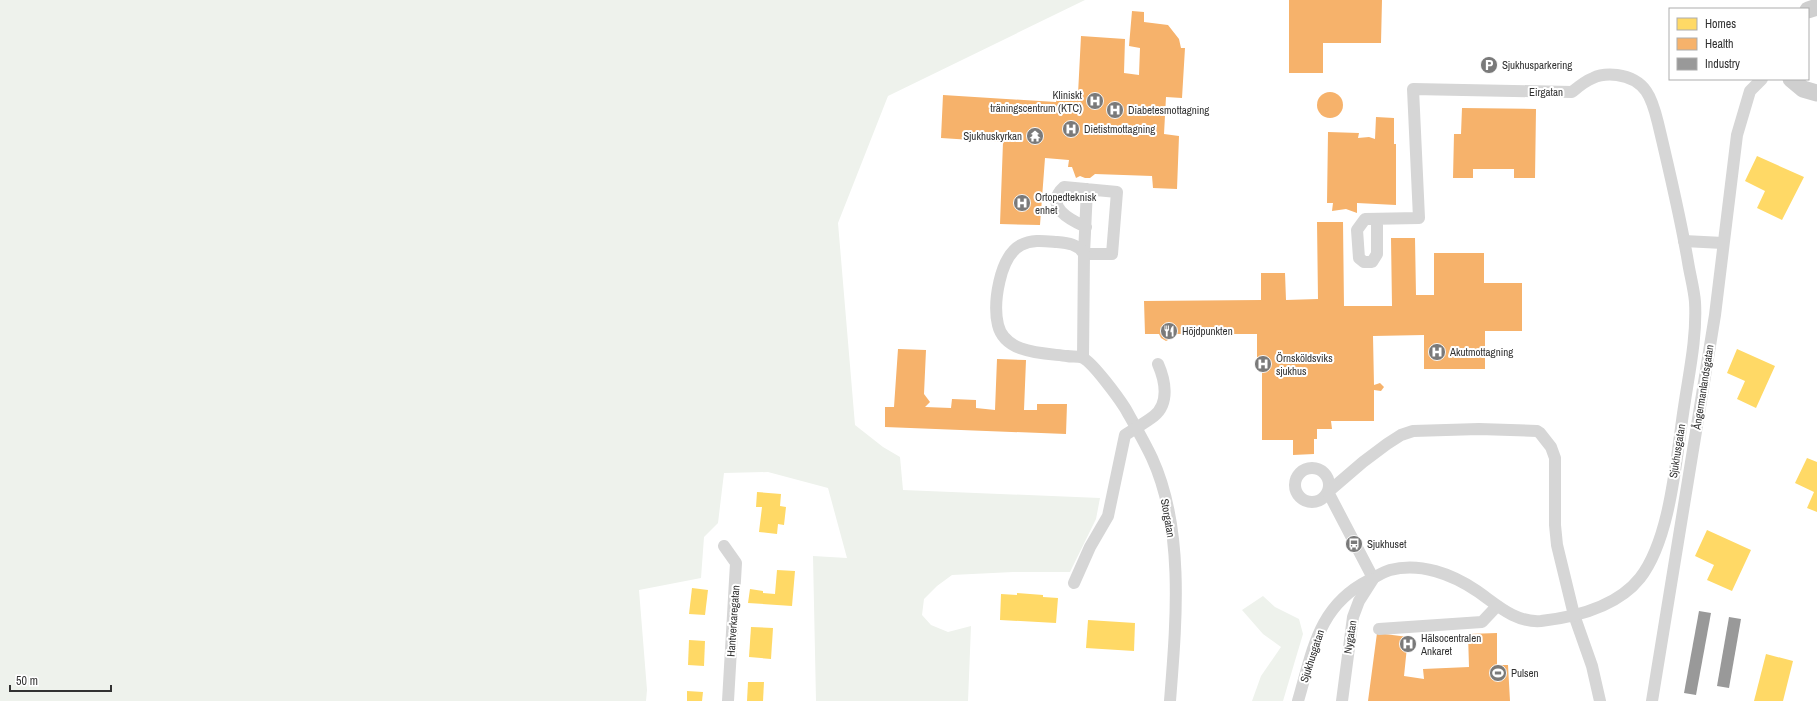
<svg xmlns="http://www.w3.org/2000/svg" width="1817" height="701" font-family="'Archivo Narrow',sans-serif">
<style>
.green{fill:#eef2ec}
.homes{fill:#ffd966}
.health{fill:#f6b26b}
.industry{fill:#999}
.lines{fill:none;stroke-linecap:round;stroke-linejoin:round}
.minor{stroke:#d6d6d6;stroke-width:12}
.secondary{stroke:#cfcfcf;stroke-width:17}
.labels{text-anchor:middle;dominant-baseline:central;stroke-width:4;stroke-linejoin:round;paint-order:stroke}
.poi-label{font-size:11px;fill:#323232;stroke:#fff;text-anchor:start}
.street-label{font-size:11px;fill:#323232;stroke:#fff}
</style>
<rect width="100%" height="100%" fill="#fff"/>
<g class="green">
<polygon points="0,0 1085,0 888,96 838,223 855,425 883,447 900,457 903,490 1100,498 1096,519 1070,572 1013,572 952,575 937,586 924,599 922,615 931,625 948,632 971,626 968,701 816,701 813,556 847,558 828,488 768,472 724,473 718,523 704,537 701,578 639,590 647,690 646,701 0,701"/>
<polygon points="1263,596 1275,607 1299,619 1303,634 1283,701 1252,701 1261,676 1281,647 1263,634 1242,610"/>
</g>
<g class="homes">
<polygon points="1757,156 1804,177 1782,220 1757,208 1765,191 1745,181"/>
<polygon points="1737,349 1775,366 1756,408 1737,399 1745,381 1727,373"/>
<polygon points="1807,458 1817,462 1817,512 1807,508 1814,492 1795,483"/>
<polygon points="757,492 781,494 780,506 786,507 784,525 778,524 777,534 759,532 762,507 756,507"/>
<polygon points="1707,530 1751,550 1732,591 1707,580 1714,565 1695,556"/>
<polygon points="777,570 795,571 792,606 748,603 750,589 763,591 763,593 775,594"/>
<polygon points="692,588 708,590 705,615 689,614"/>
<polygon points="1017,593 1043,595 1043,597 1058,598 1056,623 1000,620 1001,594 1017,595"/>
<polygon points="1088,620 1135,623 1134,651 1086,648"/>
<polygon points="751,627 773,628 771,659 749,657"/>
<polygon points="689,640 705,641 704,666 688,665"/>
<polygon points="1766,654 1793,661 1783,701 1754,701"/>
<polygon points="748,682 764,682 763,701 747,701"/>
<polygon points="687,691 703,692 702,701 687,701"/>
</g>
<g class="health">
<polygon points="1289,0 1382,0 1381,43 1323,43 1323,73 1289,73"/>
<polygon points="1132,11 1144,12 1144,22 1168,25 1179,39 1181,48 1185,48 1182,98 1166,97 1164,134 1179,136 1177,189 1153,188 1152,176 1095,174 1090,178 1085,178 1080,176 1076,178 1072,167 1068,167 1069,160 1045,158 1040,225 1000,224 1003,142 941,138 943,95 1056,102 1058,93 1078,94 1081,36 1125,39 1124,73 1139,75 1140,48 1129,46"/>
<circle cx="1330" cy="105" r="13"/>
<polygon points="1462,108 1536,109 1535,178 1514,178 1514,169 1473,169 1473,178 1453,178 1454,134 1461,134"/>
<polygon points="1376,117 1394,118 1394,144 1396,144 1396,205 1357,203 1357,213 1346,209 1332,211 1333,203 1327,203 1328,132 1359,133 1358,138 1369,137 1375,139"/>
<polygon points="1317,222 1343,222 1344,306 1392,306 1391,238 1415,238 1416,295 1434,295 1434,253 1484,253 1484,283 1522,283 1522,331 1485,331 1485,369 1424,369 1424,335 1373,336 1374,385 1380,383 1384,387 1381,391 1374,390 1374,421 1331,421 1332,429 1317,429 1317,439 1314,439 1314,454 1293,455 1293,440 1262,440 1262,369 1257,369 1257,334 1175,334 1172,338 1166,341 1161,338 1159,334 1145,334 1144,301 1261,300 1261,273 1285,273 1286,300 1318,299"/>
<polygon points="898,349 926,350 924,394 930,402 925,407 951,408 952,399 976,400 976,408 995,410 997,359 1026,360 1024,410 1037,410 1037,404 1067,404 1066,434 885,427 885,407 894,407"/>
<polygon points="1377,633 1408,637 1404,676 1424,679 1423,669 1469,667 1468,634 1497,633 1497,665 1508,665 1510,701 1368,701"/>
</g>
<g class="industry">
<polygon points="1699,611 1711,613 1696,695 1684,693"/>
<polygon points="1729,617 1741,619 1729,688 1717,686"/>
</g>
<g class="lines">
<g class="minor">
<path d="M1086,227C1070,220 1043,206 1064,187L1117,192L1112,254H1084L1087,189"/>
<polyline points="1684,241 1723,243"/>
<path d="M1083,358L1084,254C1078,244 1068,243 1057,242C1045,241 1032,239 1021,245C999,257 993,304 998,325C1005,354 1044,353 1067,356C1072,357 1079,356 1083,358C1093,363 1118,397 1125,408C1134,424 1144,441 1152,458C1185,530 1176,624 1170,701"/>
<circle cx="1312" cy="485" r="17"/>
<polyline points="724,546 736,563 728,701"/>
<polyline points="1373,578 1328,492 1363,462 1387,444 1401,435 1413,431 1479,429 1537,431 1540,433 1551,447 1555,458 1555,525 1557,545 1574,615 1592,666 1600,701"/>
<path d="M1074,583L1090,547L1108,516L1125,435C1134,429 1145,423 1154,416C1170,403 1165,380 1158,364"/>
<polyline points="1379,629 1482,622 1497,606"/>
<path d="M1298,701C1313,650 1318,606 1369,580C1376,577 1383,572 1390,570C1420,562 1452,574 1477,591C1496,604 1515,623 1541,621C1576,617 1617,607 1640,578C1671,538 1676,458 1684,407C1689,373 1697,337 1695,302C1694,289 1690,275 1688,262C1680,215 1669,169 1658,123C1652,98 1646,79 1617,75C1608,74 1601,74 1593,78C1585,81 1578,87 1572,92L1413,89L1419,218L1365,219L1357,230L1359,258L1364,262H1372L1377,254V219"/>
<polyline points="1342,701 1353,617 1359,601 1373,579"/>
<polyline points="1652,701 1715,315 1737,135 1750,91 1762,79"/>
</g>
<g class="secondary">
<polyline points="1808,10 1817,7"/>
<polyline points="1791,79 1803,89 1817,93"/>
</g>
</g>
<defs>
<g id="parking-disc" transform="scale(0.9)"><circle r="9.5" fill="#7a7a7a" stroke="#fff"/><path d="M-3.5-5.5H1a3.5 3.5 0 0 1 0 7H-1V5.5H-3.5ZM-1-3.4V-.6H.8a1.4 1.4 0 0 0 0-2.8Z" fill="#fff"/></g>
<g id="hospital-disc" transform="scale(0.9)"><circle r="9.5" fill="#7a7a7a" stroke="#fff"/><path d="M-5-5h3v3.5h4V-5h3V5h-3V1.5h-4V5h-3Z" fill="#fff"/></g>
<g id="temple-disc" transform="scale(0.9)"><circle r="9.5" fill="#7a7a7a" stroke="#fff"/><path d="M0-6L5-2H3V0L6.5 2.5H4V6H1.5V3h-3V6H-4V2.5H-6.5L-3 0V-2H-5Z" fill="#fff"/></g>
<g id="restaurant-disc" transform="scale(0.9)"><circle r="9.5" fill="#7a7a7a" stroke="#fff"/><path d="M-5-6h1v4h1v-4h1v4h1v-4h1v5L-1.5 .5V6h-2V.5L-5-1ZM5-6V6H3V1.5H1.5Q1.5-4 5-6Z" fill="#fff"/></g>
<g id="bus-disc" transform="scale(0.9)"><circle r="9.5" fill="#7a7a7a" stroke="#fff"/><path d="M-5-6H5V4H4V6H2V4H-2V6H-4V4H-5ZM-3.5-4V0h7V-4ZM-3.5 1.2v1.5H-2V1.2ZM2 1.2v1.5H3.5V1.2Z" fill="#fff"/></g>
<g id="stadium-disc" transform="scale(0.9)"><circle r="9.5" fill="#7a7a7a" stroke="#fff"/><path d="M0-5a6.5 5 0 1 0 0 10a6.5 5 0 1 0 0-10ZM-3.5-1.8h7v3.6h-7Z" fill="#fff"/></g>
</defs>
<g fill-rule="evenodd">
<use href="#parking-disc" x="1489" y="65"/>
<use href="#hospital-disc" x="1095" y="101"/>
<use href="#hospital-disc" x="1115" y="110"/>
<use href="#hospital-disc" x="1071" y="129"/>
<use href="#temple-disc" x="1035" y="136"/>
<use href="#hospital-disc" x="1022" y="203"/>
<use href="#restaurant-disc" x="1169" y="331"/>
<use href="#hospital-disc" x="1437" y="352"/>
<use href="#hospital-disc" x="1263" y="364"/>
<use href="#bus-disc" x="1354" y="544"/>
<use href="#hospital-disc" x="1408" y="644"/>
<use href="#stadium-disc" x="1498" y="673"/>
</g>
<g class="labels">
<g class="poi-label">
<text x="1502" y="65">Sjukhusparkering</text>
<text x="1082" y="95" text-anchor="end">Kliniskt<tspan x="1082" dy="13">träningscentrum (KTC)</tspan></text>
<text x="1128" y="110">Diabetesmottagning</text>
<text x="1084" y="129">Dietistmottagning</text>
<text x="1022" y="136" text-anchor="end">Sjukhuskyrkan</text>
<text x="1035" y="197">Ortopedteknisk<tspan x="1035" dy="13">enhet</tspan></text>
<text x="1182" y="331">Höjdpunkten</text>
<text x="1450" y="352">Akutmottagning</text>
<text x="1276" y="358">Örnsköldsviks<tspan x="1276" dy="13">sjukhus</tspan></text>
<text x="1367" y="544">Sjukhuset</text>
<text x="1421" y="638">Hälsocentralen<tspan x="1421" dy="13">Ankaret</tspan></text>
<text x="1511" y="673">Pulsen</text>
</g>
<g class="street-label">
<text x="1546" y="92">Eirgatan</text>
<text transform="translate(1703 387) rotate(-81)">Ångermanlandsgatan</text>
<text transform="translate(1677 451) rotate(-81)">Sjukhusgatan</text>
<text transform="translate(1168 518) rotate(80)">Storgatan</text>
<text transform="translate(733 621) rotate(-86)">Hantverkaregatan</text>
<text transform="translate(1350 637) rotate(-81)">Nygatan</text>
<text transform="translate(1312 656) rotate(-72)">Sjukhusgatan</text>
</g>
</g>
<rect x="1669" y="8" width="140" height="72" fill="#ffffff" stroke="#adadad"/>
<rect x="1677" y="18" width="20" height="12" fill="#ffd966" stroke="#adadad"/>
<text x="1705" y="28" font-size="12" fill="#323232">Homes</text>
<rect x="1677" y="38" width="20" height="12" fill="#f6b26b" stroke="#adadad"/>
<text x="1705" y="48" font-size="12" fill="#323232">Health</text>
<rect x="1677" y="58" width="20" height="12" fill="#999999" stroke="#adadad"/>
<text x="1705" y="68" font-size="12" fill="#323232">Industry</text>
<path d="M10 685v6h101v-6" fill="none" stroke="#323232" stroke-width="2"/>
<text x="16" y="685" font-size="12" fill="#323232" stroke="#ffffff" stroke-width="3" paint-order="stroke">50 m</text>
</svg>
